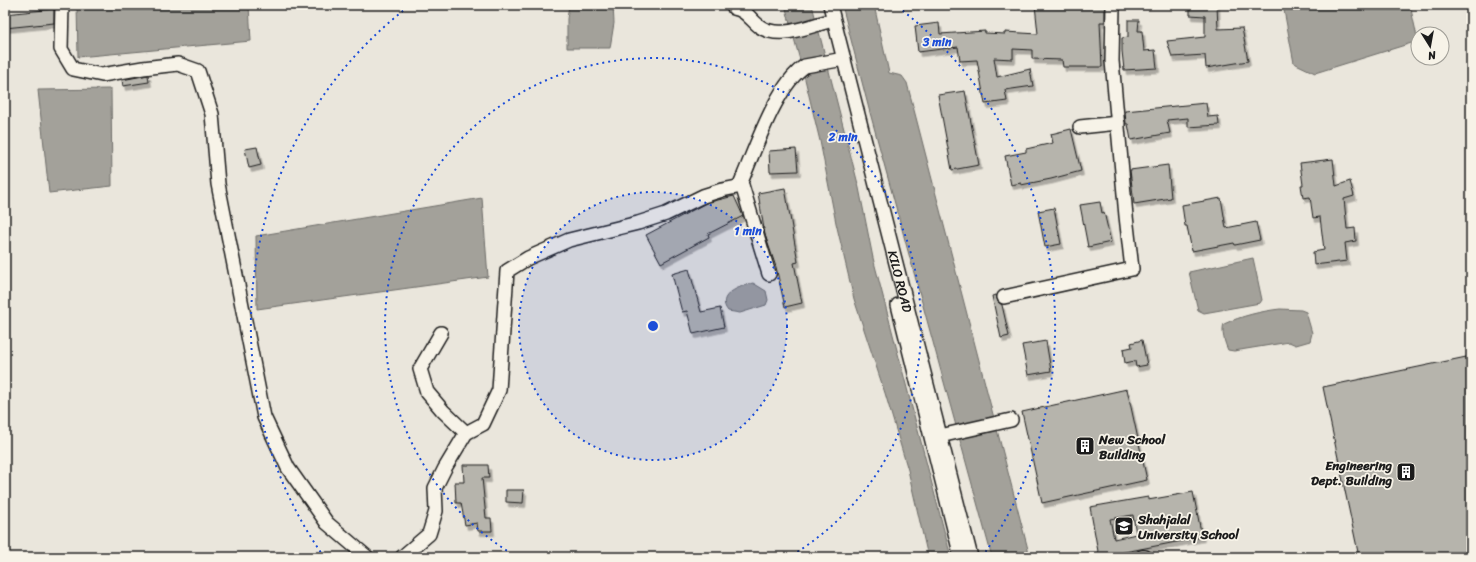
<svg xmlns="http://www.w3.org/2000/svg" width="1476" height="562" font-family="Sriracha,sans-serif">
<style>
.water{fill:#a3a19a;stroke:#6d6c68}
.building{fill:#b6b4ac;stroke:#1c1c1c;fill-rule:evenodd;filter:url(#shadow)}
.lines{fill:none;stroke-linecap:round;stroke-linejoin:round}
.minor-casing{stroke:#1c1c1c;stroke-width:16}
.minor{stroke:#f7f3e8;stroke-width:13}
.ring{fill:none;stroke:#1d4ed8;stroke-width:2;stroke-dasharray:2 4}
.labels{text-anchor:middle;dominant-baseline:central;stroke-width:3.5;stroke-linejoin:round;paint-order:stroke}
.street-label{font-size:13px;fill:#1c1c1c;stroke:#f7f3e8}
.poi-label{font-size:13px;font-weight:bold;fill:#1c1c1c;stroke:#f7f3e8;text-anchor:start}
.centre{fill:#1d4ed8;stroke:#f7f3e8;stroke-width:2}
.ring-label{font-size:12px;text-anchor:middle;font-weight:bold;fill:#1d4ed8;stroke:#f7f3e8;stroke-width:3.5;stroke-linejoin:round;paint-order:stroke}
</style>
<defs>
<filter id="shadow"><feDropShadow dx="2.5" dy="4.5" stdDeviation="0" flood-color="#0004"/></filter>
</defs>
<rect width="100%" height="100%" fill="#eae6dc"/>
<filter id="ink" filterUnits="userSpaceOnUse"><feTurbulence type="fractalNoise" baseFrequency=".025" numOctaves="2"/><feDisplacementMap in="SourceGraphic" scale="8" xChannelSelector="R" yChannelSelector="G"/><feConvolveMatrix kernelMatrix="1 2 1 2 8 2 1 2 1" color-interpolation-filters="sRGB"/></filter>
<g filter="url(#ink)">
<g class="water">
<polygon points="77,5 249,5 251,41 78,57"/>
<polygon points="569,5 613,5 614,23 610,48 567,48 567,19"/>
<polygon points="785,5 812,5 859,188 873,258 951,557 928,557 908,470 885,393 854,299 836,223 820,141 804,75"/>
<polygon points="842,5 874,5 889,73 902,76 907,83 1030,557 992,557 869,109"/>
<polygon points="1283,5 1410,5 1418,41 1315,73 1294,63"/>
<polygon points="111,89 112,186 49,193 38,90"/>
<polygon points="482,198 488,277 257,309 256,236"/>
<polygon points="1253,258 1262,300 1260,303 1204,313 1198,310 1189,272"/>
<path d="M753,283L766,291L768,300L766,305L740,313L728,311C715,295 740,286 753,283Z"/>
<path d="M1280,309L1301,310L1306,312L1312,333L1310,341L1296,345L1289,342L1234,351L1228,350C1225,344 1221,331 1224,324C1241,316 1262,311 1280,309Z"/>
</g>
<g class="building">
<polygon points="1035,5 1105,5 1105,22 1100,22 1102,67 1063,67 1062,60 1032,59 1032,50 1013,49 1013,59 994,58 997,77 1030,69 1033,86 1005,90 1007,101 985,104 977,60 960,61 958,47 918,52 915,26 939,23 940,34 985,31 985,33 1005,34 1005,32 1038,34"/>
<polygon points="1190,5 1217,5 1218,29 1242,28 1248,61 1206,68 1205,55 1172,57 1167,41 1205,37 1205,16 1190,15"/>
<polygon points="54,9 54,23 5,28 5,14"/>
<polygon points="1128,20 1139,20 1138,31 1142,31 1144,51 1155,50 1157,68 1124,70 1122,51 1122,38 1128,37"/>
<polygon points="148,75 149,82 123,86 122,80"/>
<polygon points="965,91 979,165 952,170 938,95"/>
<polygon points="1206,103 1208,117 1218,116 1219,125 1188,127 1188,118 1167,120 1170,133 1131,140 1128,124 1126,124 1125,111"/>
<polygon points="1071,129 1081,171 1051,179 1021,185 1021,183 1011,185 1005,156 1026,152 1026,149 1053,143 1051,134"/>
<polygon points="257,147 261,165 249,168 245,149"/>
<polygon points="796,149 798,171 770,172 769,151"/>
<polygon points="1333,159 1336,186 1350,181 1354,196 1344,199 1347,229 1355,228 1356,241 1345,243 1347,261 1314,265 1313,252 1324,250 1320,217 1313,218 1310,197 1303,198 1301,185 1303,185 1300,163"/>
<polygon points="1168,165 1171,198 1134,204 1130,170"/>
<polygon points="785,188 798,262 794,263 802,303 785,307 776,267 765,235 758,193"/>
<polygon points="734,196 743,216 708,234 709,237 661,263 646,235 706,203"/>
<polygon points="1221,198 1226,228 1256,222 1260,240 1235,245 1234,243 1192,251 1187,226 1185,226 1182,205"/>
<polygon points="1100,202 1102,213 1104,212 1111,242 1088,247 1080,205"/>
<polygon points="1054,208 1061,244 1045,247 1038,211"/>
<polygon points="689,269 701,312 720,308 724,327 693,334 687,311 682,312 672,274"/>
<polygon points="996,295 998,302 1002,305 1009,336 1001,338 992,296"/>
<polygon points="1142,340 1147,365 1136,367 1135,361 1125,363 1123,349 1132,347 1131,343"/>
<polygon points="1046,341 1051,371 1028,375 1022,345"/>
<polygon points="1471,356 1471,557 1359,557 1323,387"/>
<polygon points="1127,389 1147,480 1042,503 1022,412"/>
<polygon points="463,465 488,465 489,478 482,478 486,518 491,518 492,531 478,531 477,523 465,525 461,503 456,503 455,482 464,482"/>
<polygon points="506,490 524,490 523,503 506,502"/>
<path d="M1193,492L1202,537L1099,557L1090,507L1148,497V500ZM1133,515L1136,534L1114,539L1110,519Z"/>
</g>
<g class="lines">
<g class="minor-casing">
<g id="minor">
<polyline points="62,5 61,49 73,69 102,75 143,68 178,64 198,71 212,114 218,184 264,417 288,468 327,523 367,557"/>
<path id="s1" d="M830,5L971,557"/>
<path d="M734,8C746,10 750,19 759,26C778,40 806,27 826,22"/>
<polyline points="1080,127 1118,123"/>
<path d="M769,274L741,182C755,150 776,85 805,66L844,59"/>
<polyline points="1004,297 1132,269 1126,216 1112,61 1113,5"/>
<polyline points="898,305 961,557"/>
<polyline points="466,433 483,424 499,390 507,271 528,258 569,240 638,223 666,214 703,196 722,190 742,186"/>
<polyline points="940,436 1011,420"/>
<polyline points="402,557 429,534 436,511 435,488 445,468 466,433 443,411 427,392 420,369 441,333"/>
<polyline points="1142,557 1145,557"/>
</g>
</g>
<use href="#minor" class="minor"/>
</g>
</g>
<circle cx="653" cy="326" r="134" fill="#1d4ed8" fill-opacity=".12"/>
<g class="ring">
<circle cx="653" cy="326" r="134"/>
<path d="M517 557A268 268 0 1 1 789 557"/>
<path d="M324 557A402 402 0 0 1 408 7M898 7A402 402 0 0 1 982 557"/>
</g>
<defs>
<g id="building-square" transform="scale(1)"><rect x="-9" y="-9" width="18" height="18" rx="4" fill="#1c1c1c" stroke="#f7f3e8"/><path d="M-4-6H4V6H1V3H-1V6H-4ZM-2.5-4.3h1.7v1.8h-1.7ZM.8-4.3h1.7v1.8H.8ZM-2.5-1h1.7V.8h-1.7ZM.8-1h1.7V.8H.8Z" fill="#fff"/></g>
<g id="school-square" transform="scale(1)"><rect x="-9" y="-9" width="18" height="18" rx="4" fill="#1c1c1c" stroke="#f7f3e8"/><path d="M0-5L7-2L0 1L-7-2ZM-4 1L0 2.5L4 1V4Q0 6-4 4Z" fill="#fff"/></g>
</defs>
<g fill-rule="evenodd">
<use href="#building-square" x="1085" y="446"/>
<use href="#building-square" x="1406" y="472"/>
<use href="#school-square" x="1124" y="526"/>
</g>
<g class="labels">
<g class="street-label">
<text stroke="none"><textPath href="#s1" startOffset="285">KILO ROAD</textPath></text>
</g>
<g class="poi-label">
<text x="1099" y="439">New School<tspan x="1099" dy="15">Building</tspan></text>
<text x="1392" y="465" text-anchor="end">Engineering<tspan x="1392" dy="15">Dept. Building</tspan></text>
<text x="1138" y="519">Shahjalal<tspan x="1138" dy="15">University School</tspan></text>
</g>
</g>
<circle cx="653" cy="326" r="6" class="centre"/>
<g class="ring-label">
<text x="937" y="46">3 min</text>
<text x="843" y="141">2 min</text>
<text x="748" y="235">1 min</text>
</g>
<rect width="1476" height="562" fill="none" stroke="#f7f3e8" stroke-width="20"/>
<rect x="10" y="10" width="1456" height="542" fill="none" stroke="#1c1c1c" stroke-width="1.5" filter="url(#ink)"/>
<g transform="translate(1430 46) rotate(169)"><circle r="19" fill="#f7f3e8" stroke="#9f9d96"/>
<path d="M0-3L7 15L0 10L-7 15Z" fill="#1c1c1c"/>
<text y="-6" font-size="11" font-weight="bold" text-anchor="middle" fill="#1c1c1c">N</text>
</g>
</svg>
